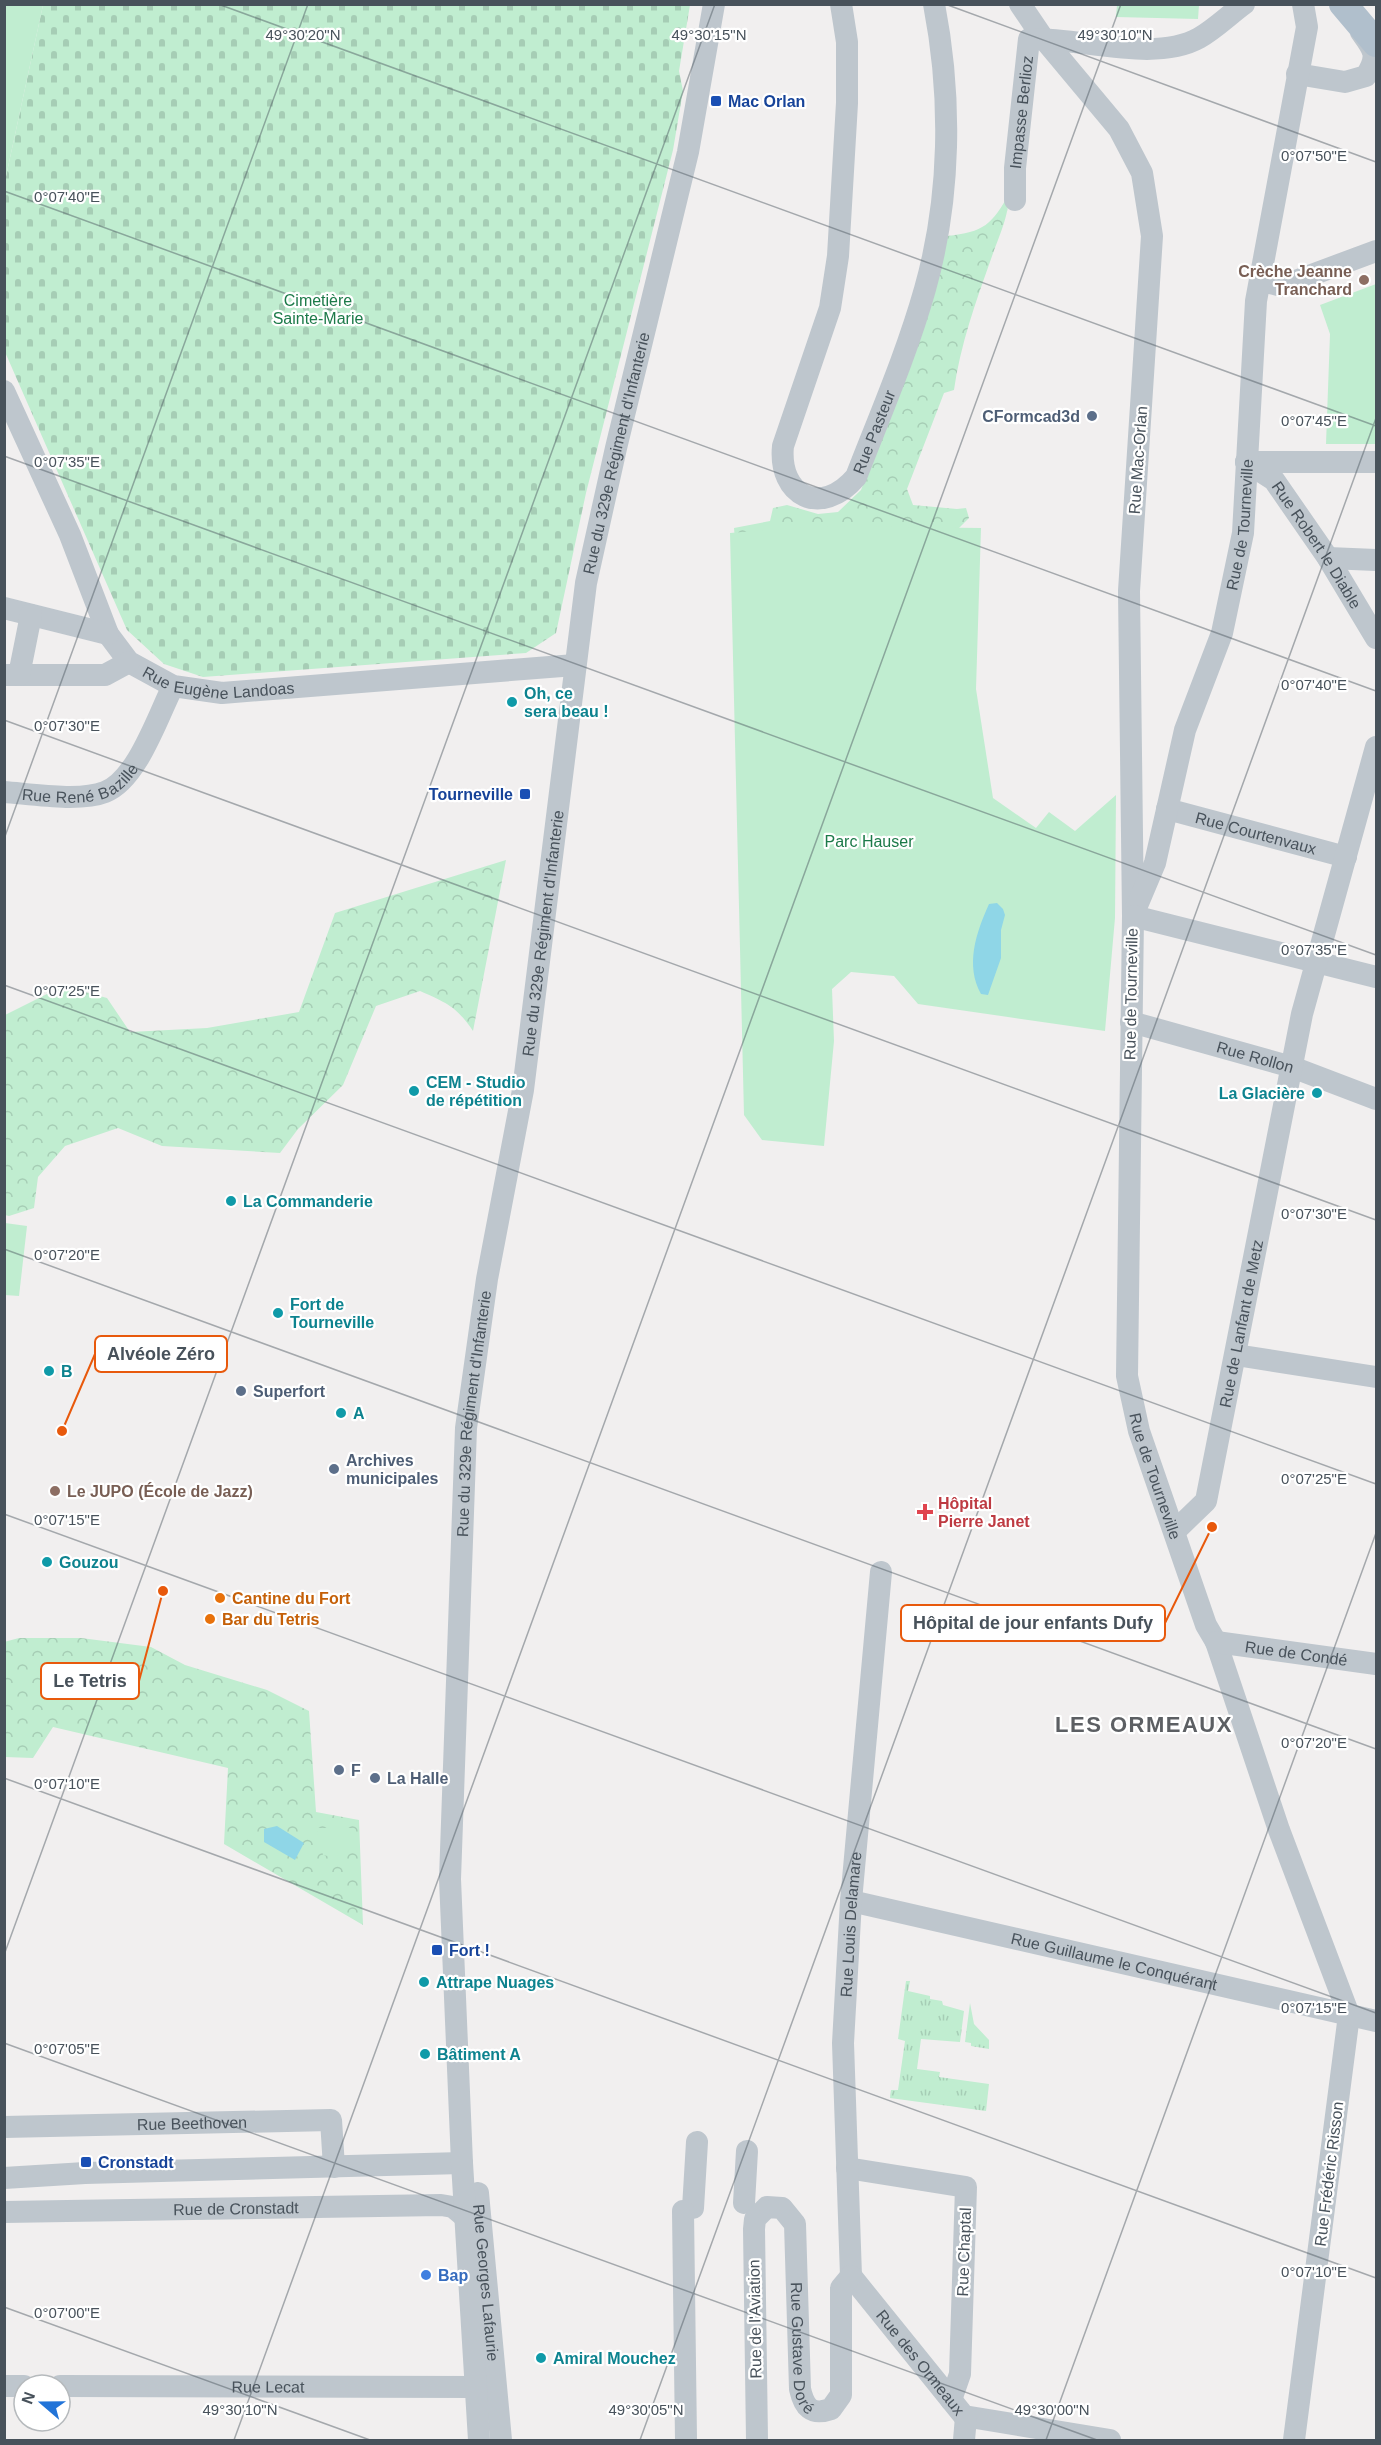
<svg xmlns="http://www.w3.org/2000/svg" width="1381" height="2445" font-family="Helvetica,sans-serif">
<style>
.grass{fill:url(#grass-tufts)}
.forest{fill:url(#forest-crowns)}
.cemetery{fill:url(#cemetery-stones)}
.green{fill:#c0edd0}
.water{fill:#8fd6e7}
.lines{fill:none;stroke-linecap:round;stroke-linejoin:round}
.minor{stroke:#bec6cd;stroke-width:22}
.major{stroke:#b0bfcc;stroke-width:28}
.ticks{fill:none;stroke:#48525b;stroke-width:1.5;stroke-opacity:0.45}
.transit-dot{fill:#1a4fb4;stroke:#fff;stroke-width:2}
.education-dot{fill:#8d6e63;stroke:#fff;stroke-width:2}
.service-dot{fill:#5c6f8a;stroke:#fff;stroke-width:2}
.culture-dot{fill:#0f9aa8;stroke:#fff;stroke-width:2}
.health-dot{fill:#e0444e;stroke:#fff;stroke-width:2}
.food-dot{fill:#e8710a;stroke:#fff;stroke-width:2}
.shop-dot{fill:#3f7fe0;stroke:#fff;stroke-width:2}
.labels{text-anchor:middle;dominant-baseline:central;stroke-width:4.5;stroke-linejoin:round;paint-order:stroke}
.transit-label{font-size:16px;font-weight:bold;fill:#164399;stroke:#fff;text-anchor:start}
.street-label{font-size:16px;fill:#48525b;stroke:#fff}
.education-label{font-size:16px;font-weight:bold;fill:#785e54;stroke:#fff;text-anchor:end}
.park-label{font-size:16px;fill:#1c7a49;stroke:#fff}
.service-label{font-size:16px;font-weight:bold;fill:#4e5e75;stroke:#fff;text-anchor:start}
.culture-label{font-size:16px;font-weight:bold;fill:#0d838f;stroke:#fff;text-anchor:start}
.health-label{font-size:16px;font-weight:bold;fill:#be3a42;stroke:#fff;text-anchor:start}
.food-label{font-size:16px;font-weight:bold;fill:#c56008;stroke:#fff;text-anchor:start}
.shop-label{font-size:16px;font-weight:bold;fill:#366cbe;stroke:#fff;text-anchor:start}
.district-label{font-size:22px;font-weight:bold;letter-spacing:1.5px;fill:#5c5f63;stroke:#fff}
.ticks-label{font-size:15px;text-anchor:middle;fill:#48525b;stroke:#fff;stroke-width:4.5;stroke-linejoin:round;paint-order:stroke}
.leader{fill:none;stroke:#e8590c;stroke-width:2}
.callout-dot{fill:#e8590c;stroke:#fff;stroke-width:2}
.callout{fill:#fff;stroke:#e8590c;stroke-width:2}
.callout-label{font-size:18px;text-anchor:middle;font-weight:bold;fill:#48525b}
</style>
<defs>
<pattern id="grass-tufts" width="24" height="20" patternUnits="userSpaceOnUse" patternTransform="scale(1.5)"><rect width="24" height="20" fill="#c0edd0"/><path d="M3 7l-1-3M5 7V3M7 7l1-3M15 17l-1-3M17 17v-4M19 17l1-3" fill="none" stroke="#a6cdb5"/></pattern>
<pattern id="forest-crowns" width="20" height="18" patternUnits="userSpaceOnUse" patternTransform="scale(1.5)"><rect width="20" height="18" fill="#c0edd0"/><path d="M2 6a3 3 0 1 1 6 0M12 15a3 3 0 1 1 6 0" fill="none" stroke="#a6cdb5"/></pattern>
<pattern id="cemetery-stones" width="16" height="16" patternUnits="userSpaceOnUse" patternTransform="scale(1.5)"><rect width="16" height="16" fill="#c0edd0"/><path d="M2 7V4a2 2 0 0 1 4 0v3zM10 15v-3a2 2 0 0 1 4 0v3z" fill="#a6cdb5"/></pattern>
</defs>
<rect width="100%" height="100%" fill="#f1efef"/>
<g class="grass">
<polygon points="906,1981 910,1981 908,1991 930,1996 930,1999 942,2001 943,2005 964,2011 960,2042 921,2039 917,2069 940,2072 939,2077 989,2084 986,2111 890,2098 891,2090 898,2090 905,2041 898,2039"/>
<polygon points="970,2003 974,2024 989,2040 989,2049 971,2046 971,2043 965,2042"/>
</g>
<g class="forest">
<path d="M1010,192C1007,222 1000,233 991,259C976,301 960,346 954,390L944,393L907,489L913,505L957,509L966,508L969,518L953,534L735,541L734,528L770,521L773,508L787,505L818,514L838,512L861,490L878,446L947,236C984,232 992,225 1010,192Z"/>
<path d="M506,860L473,1031C457,1007 447,1003 420,991L376,1006L343,1085L298,1129L280,1153L162,1146L118,1128L65,1146L38,1177L34,1208L9,1216L5,1215V1015L63,986L107,998L130,1032L207,1028L299,1012L335,913Z"/>
<polygon points="19,1638 81,1638 151,1647 185,1665 267,1690 309,1711 316,1812 359,1820 363,1925 224,1844 228,1768 53,1727 33,1758 5,1757 4,1642"/>
</g>
<polygon class="cemetery" points="43,5 690,5 679,71 683,91 673,150 586,493 556,633 526,653 203,677 164,664 127,630 5,352 5,181"/>
<g class="green">
<polygon points="5,4 43,5 5,181 4,5"/>
<polygon points="1117,5 1199,5 1198,19 1116,17"/>
<polygon points="1376,284 1376,444 1326,444 1330,334 1320,305"/>
<polygon points="819,526 981,528 976,689 993,798 1036,828 1049,812 1075,831 1116,795 1115,918 1105,1031 918,1004 894,976 851,972 832,989 834,1041 824,1146 762,1140 744,1115 730,533"/>
<polygon points="5,1223 27,1226 19,1296 5,1295"/>
<polygon points="316,1828 351,1828 346,1860 323,1855"/>
</g>
<g class="water">
<path d="M997,903L1003,909L1005,915L1001,930V958L988,995L981,994C965,965 976,933 989,904Z"/>
<polygon points="277,1826 304,1843 295,1860 264,1842 264,1829"/>
</g>
<g class="lines">
<g class="minor">
<path id="s1" d="M841,4L847,42V103L838,256L830,308L783,446C778,496 821,518 856,477C880,415 907,353 925,289C951,197 952,97 934,4"/>
<path id="s2" d="M1020,4L1043,38L1119,129L1142,173L1152,236L1129,591L1133,916L1127,1376L1139,1431L1206,1625L1216,1642L1279,1830L1349,2015L1294,2440"/>
<path d="M1297,74L1345,82L1366,76C1379,55 1374,50 1361,32"/>
<path id="s3" d="M1015,200V168L1029,39C1079,37 1154,63 1199,38C1215,29 1229,15 1244,4"/>
<polyline points="1259,274 1270,283 1282,286 1376,251"/>
<path id="s4" d="M4,391L70,535L108,634L129,662L173,686L222,693L575,665"/>
<path id="s5" d="M1246,462L1274,480L1328,558L1376,638"/>
<polyline points="1246,462 1376,462"/>
<polyline points="1328,558 1376,560"/>
<polyline points="4,608 108,634"/>
<polyline points="4,675 105,675 129,662"/>
<polyline points="19,675 31,615"/>
<path id="s6" d="M4,792C31,794 80,802 105,792C137,780 158,716 173,686"/>
<path id="s7" d="M1167,809L1346,857"/>
<path id="s8" d="M1136,908L1155,863L1185,730L1222,633L1243,533L1256,301L1307,27L1303,4"/>
<polyline points="1133,916 1376,977"/>
<path id="s9" d="M1131,1022L1292,1067L1376,1099"/>
<polyline points="1236,1355 1376,1377"/>
<path id="s10" d="M1175,1531L1206,1501L1302,1014L1376,747"/>
<path id="s11" d="M1216,1642L1376,1664"/>
<path id="s12" d="M851,1901L1376,2021"/>
<path id="s13" d="M4,2127L331,2120L334,2167"/>
<polyline points="847,2168 966,2187 960,2374 951,2400"/>
<polyline points="4,2178 85,2173 462,2163"/>
<path id="s14" d="M478,2193L501,2440"/>
<polyline points="744,2203 747,2151"/>
<polyline points="693,2208 697,2142"/>
<polyline points="683,2211 686,2440"/>
<path id="s15" d="M4,2212L441,2205L453,2207L465,2217"/>
<path id="s16" d="M851,2276L843,2043L851,1901L881,1572"/>
<path id="s17" d="M851,2276L964,2416L1110,2440"/>
<polyline points="4,2386 24,2386"/>
<path id="s18" d="M60,2386L477,2387"/>
<path id="s19" d="M479,2440L462,2163L450,1879L466,1428L487,1279L523,1090L586,583L616,448L688,152L714,4"/>
<path id="s20" d="M757,2440L754,2229L755,2219L767,2207L782,2208L795,2224L800,2389C804,2407 811,2416 831,2409L841,2395V2288L851,2276"/>
<polyline points="964,2440 966,2417"/>
</g>
<polyline class="major" points="1343,4 1376,43"/>
</g>
<path class="ticks" d="M218,4L1376,426M945,4L1376,162M4,191L1376,691M4,456L1376,955M4,720L1376,1220M4,839L308,4M4,985L1376,1484M4,1249L1376,1749M4,1514L1376,2013M4,1778L1376,2278M4,1955L715,4M4,2043L1097,2440M4,2307L370,2440M234,2440L1121,4M640,2440L1376,418M1046,2440L1376,1533"/>
<g class="transit-dot">
<rect x="710" y="95" width="12" height="12" rx="3"/>
<rect x="519" y="788" width="12" height="12" rx="3"/>
<rect x="431" y="1944" width="12" height="12" rx="3"/>
<rect x="80" y="2156" width="12" height="12" rx="3"/>
</g>
<g class="education-dot">
<circle cx="1364" cy="280" r="6"/>
<circle cx="55" cy="1491" r="6"/>
</g>
<g class="service-dot">
<circle cx="1092" cy="416" r="6"/>
<circle cx="241" cy="1391" r="6"/>
<circle cx="334" cy="1469" r="6"/>
<circle cx="339" cy="1770" r="6"/>
<circle cx="375" cy="1778" r="6"/>
</g>
<g class="culture-dot">
<circle cx="512" cy="702" r="6"/>
<circle cx="414" cy="1091" r="6"/>
<circle cx="1317" cy="1093" r="6"/>
<circle cx="231" cy="1201" r="6"/>
<circle cx="278" cy="1313" r="6"/>
<circle cx="49" cy="1371" r="6"/>
<circle cx="341" cy="1413" r="6"/>
<circle cx="47" cy="1562" r="6"/>
<circle cx="424" cy="1982" r="6"/>
<circle cx="425" cy="2054" r="6"/>
<circle cx="541" cy="2358" r="6"/>
</g>
<path class="health-dot" d="M922 1503h6v6h6v6h-6v6h-6v-6h-6v-6h6z"/>
<g class="food-dot">
<circle cx="220" cy="1598" r="6"/>
<circle cx="210" cy="1619" r="6"/>
</g>
<circle class="shop-dot" cx="426" cy="2275" r="6"/>
<g class="labels">
<g class="transit-label">
<text x="728" y="101">Mac Orlan</text>
<text x="513" y="794" text-anchor="end">Tourneville</text>
<text x="449" y="1950">Fort !</text>
<text x="98" y="2162">Cronstadt</text>
</g>
<g class="street-label">
<text stroke="none"><textPath href="#s3" startOffset="88">Impasse Berlioz</textPath></text>
<text stroke="none"><textPath href="#s1" startOffset="616">Rue Pasteur</textPath></text>
<text stroke="none"><textPath href="#s19" startOffset="2000">Rue du 329e Régiment d'Infanterie</textPath></text>
<text transform="translate(1138 460) rotate(-86)">Rue Mac-Orlan</text>
<text stroke="none"><textPath href="#s8" startOffset="399">Rue de Tourneville</textPath></text>
<text stroke="none"><textPath href="#s5" startOffset="111">Rue Robert le Diable</textPath></text>
<text stroke="none"><textPath href="#s4" startOffset="394">Rue Eugène Landoas</textPath></text>
<text stroke="none"><textPath href="#s6" startOffset="80">Rue René Bazille</textPath></text>
<text stroke="none"><textPath href="#s7" startOffset="92">Rue Courtenvaux</textPath></text>
<text stroke="none"><textPath href="#s19" startOffset="1514">Rue du 329e Régiment d'Infanterie</textPath></text>
<text transform="translate(1131 994) rotate(-89)">Rue de Tourneville</text>
<text stroke="none"><textPath href="#s9" startOffset="129">Rue Rollon</textPath></text>
<text stroke="none"><textPath href="#s10" startOffset="224">Rue de Lanfant de Metz</textPath></text>
<text stroke="none"><textPath href="#s19" startOffset="1028">Rue du 329e Régiment d'Infanterie</textPath></text>
<text stroke="none"><textPath href="#s2" startOffset="1518">Rue de Tourneville</textPath></text>
<text stroke="none"><textPath href="#s11" startOffset="81">Rue de Condé</textPath></text>
<text stroke="none"><textPath href="#s16" startOffset="352">Rue Louis Delamare</textPath></text>
<text stroke="none"><textPath href="#s12" startOffset="270">Rue Guillaume le Conquérant</textPath></text>
<text stroke="none"><textPath href="#s13" startOffset="188">Rue Beethoven</textPath></text>
<text transform="translate(1329 2174) rotate(-83)">Rue Frédéric Risson</text>
<text stroke="none"><textPath href="#s15" startOffset="232">Rue de Cronstadt</textPath></text>
<text transform="translate(964 2252) rotate(-88)">Rue Chaptal</text>
<text stroke="none"><textPath href="#s14" startOffset="90">Rue Georges Lafaurie</textPath></text>
<text transform="translate(755 2319) rotate(-91)">Rue de l'Aviation</text>
<text stroke="none"><textPath href="#s20" startOffset="398">Rue Gustave Doré</textPath></text>
<text stroke="none"><textPath href="#s17" startOffset="111">Rue des Ormeaux</textPath></text>
<text stroke="none"><textPath href="#s18" startOffset="208">Rue Lecat</textPath></text>
</g>
<g class="education-label">
<text x="1352" y="271">Crèche Jeanne<tspan x="1352" dy="18">Tranchard</tspan></text>
<text x="67" y="1491" text-anchor="start">Le JUPO (École de Jazz)</text>
</g>
<g class="park-label">
<text x="318" y="300">Cimetière<tspan x="318" dy="18">Sainte-Marie</tspan></text>
<text x="869" y="841">Parc Hauser</text>
</g>
<g class="service-label">
<text x="1080" y="416" text-anchor="end">CFormcad3d</text>
<text x="253" y="1391">Superfort</text>
<text x="346" y="1460">Archives<tspan x="346" dy="18">municipales</tspan></text>
<text x="351" y="1770">F</text>
<text x="387" y="1778">La Halle</text>
</g>
<g class="culture-label">
<text x="524" y="693">Oh, ce<tspan x="524" dy="18">sera beau !</tspan></text>
<text x="426" y="1082">CEM - Studio<tspan x="426" dy="18">de répétition</tspan></text>
<text x="1305" y="1093" text-anchor="end">La Glacière</text>
<text x="243" y="1201">La Commanderie</text>
<text x="290" y="1304">Fort de<tspan x="290" dy="18">Tourneville</tspan></text>
<text x="61" y="1371">B</text>
<text x="353" y="1413">A</text>
<text x="59" y="1562">Gouzou</text>
<text x="436" y="1982">Attrape Nuages</text>
<text x="437" y="2054">Bâtiment A</text>
<text x="553" y="2358">Amiral Mouchez</text>
</g>
<g class="health-label">
<text x="938" y="1503">Hôpital<tspan x="938" dy="18">Pierre Janet</tspan></text>
</g>
<g class="food-label">
<text x="232" y="1598">Cantine du Fort</text>
<text x="222" y="1619">Bar du Tetris</text>
</g>
<g class="shop-label">
<text x="438" y="2275">Bap</text>
</g>
<g class="district-label">
<text x="1144" y="1724">LES ORMEAUX</text>
</g>
</g>
<g class="ticks-label">
<text x="303" y="40">49°30'20"N</text>
<text x="709" y="40">49°30'15"N</text>
<text x="1115" y="40">49°30'10"N</text>
<text x="1314" y="161">0°07'50"E</text>
<text x="67" y="202">0°07'40"E</text>
<text x="1314" y="426">0°07'45"E</text>
<text x="67" y="467">0°07'35"E</text>
<text x="1314" y="690">0°07'40"E</text>
<text x="67" y="731">0°07'30"E</text>
<text x="1314" y="955">0°07'35"E</text>
<text x="67" y="996">0°07'25"E</text>
<text x="1314" y="1219">0°07'30"E</text>
<text x="67" y="1260">0°07'20"E</text>
<text x="1314" y="1484">0°07'25"E</text>
<text x="67" y="1525">0°07'15"E</text>
<text x="1314" y="1748">0°07'20"E</text>
<text x="67" y="1789">0°07'10"E</text>
<text x="1314" y="2013">0°07'15"E</text>
<text x="67" y="2054">0°07'05"E</text>
<text x="1314" y="2277">0°07'10"E</text>
<text x="67" y="2318">0°07'00"E</text>
<text x="240" y="2415">49°30'10"N</text>
<text x="646" y="2415">49°30'05"N</text>
<text x="1052" y="2415">49°30'00"N</text>
</g>
<path class="leader" d="M62 1431L95 1354M1212 1527L1165 1623M163 1591L139 1681"/>
<g class="callout-dot">
<circle cx="62" cy="1431" r="6"/>
<circle cx="1212" cy="1527" r="6"/>
<circle cx="163" cy="1591" r="6"/>
</g>
<g class="callout">
<rect x="95" y="1336" width="132" height="36" rx="6"/>
<rect x="901" y="1605" width="264" height="36" rx="6"/>
<rect x="41" y="1663" width="98" height="36" rx="6"/>
</g>
<g class="callout-label">
<text x="161" y="1360">Alvéole Zéro</text>
<text x="1033" y="1629">Hôpital de jour enfants Dufy</text>
<text x="90" y="1687">Le Tetris</text>
</g>
<rect width="1381" height="2445" fill="none" stroke="#48525b" stroke-width="12"/>
<g transform="translate(42 2403) rotate(290)"><circle r="28" fill="#ffffff" stroke="#b6babd" stroke-width="1.5"/>
<path d="M0-4.5L10 22L0 15L-10 22Z" fill="#2274d8"/>
<text y="-9" font-size="16" font-weight="bold" text-anchor="middle" fill="#48525b">N</text>
</g>
</svg>
